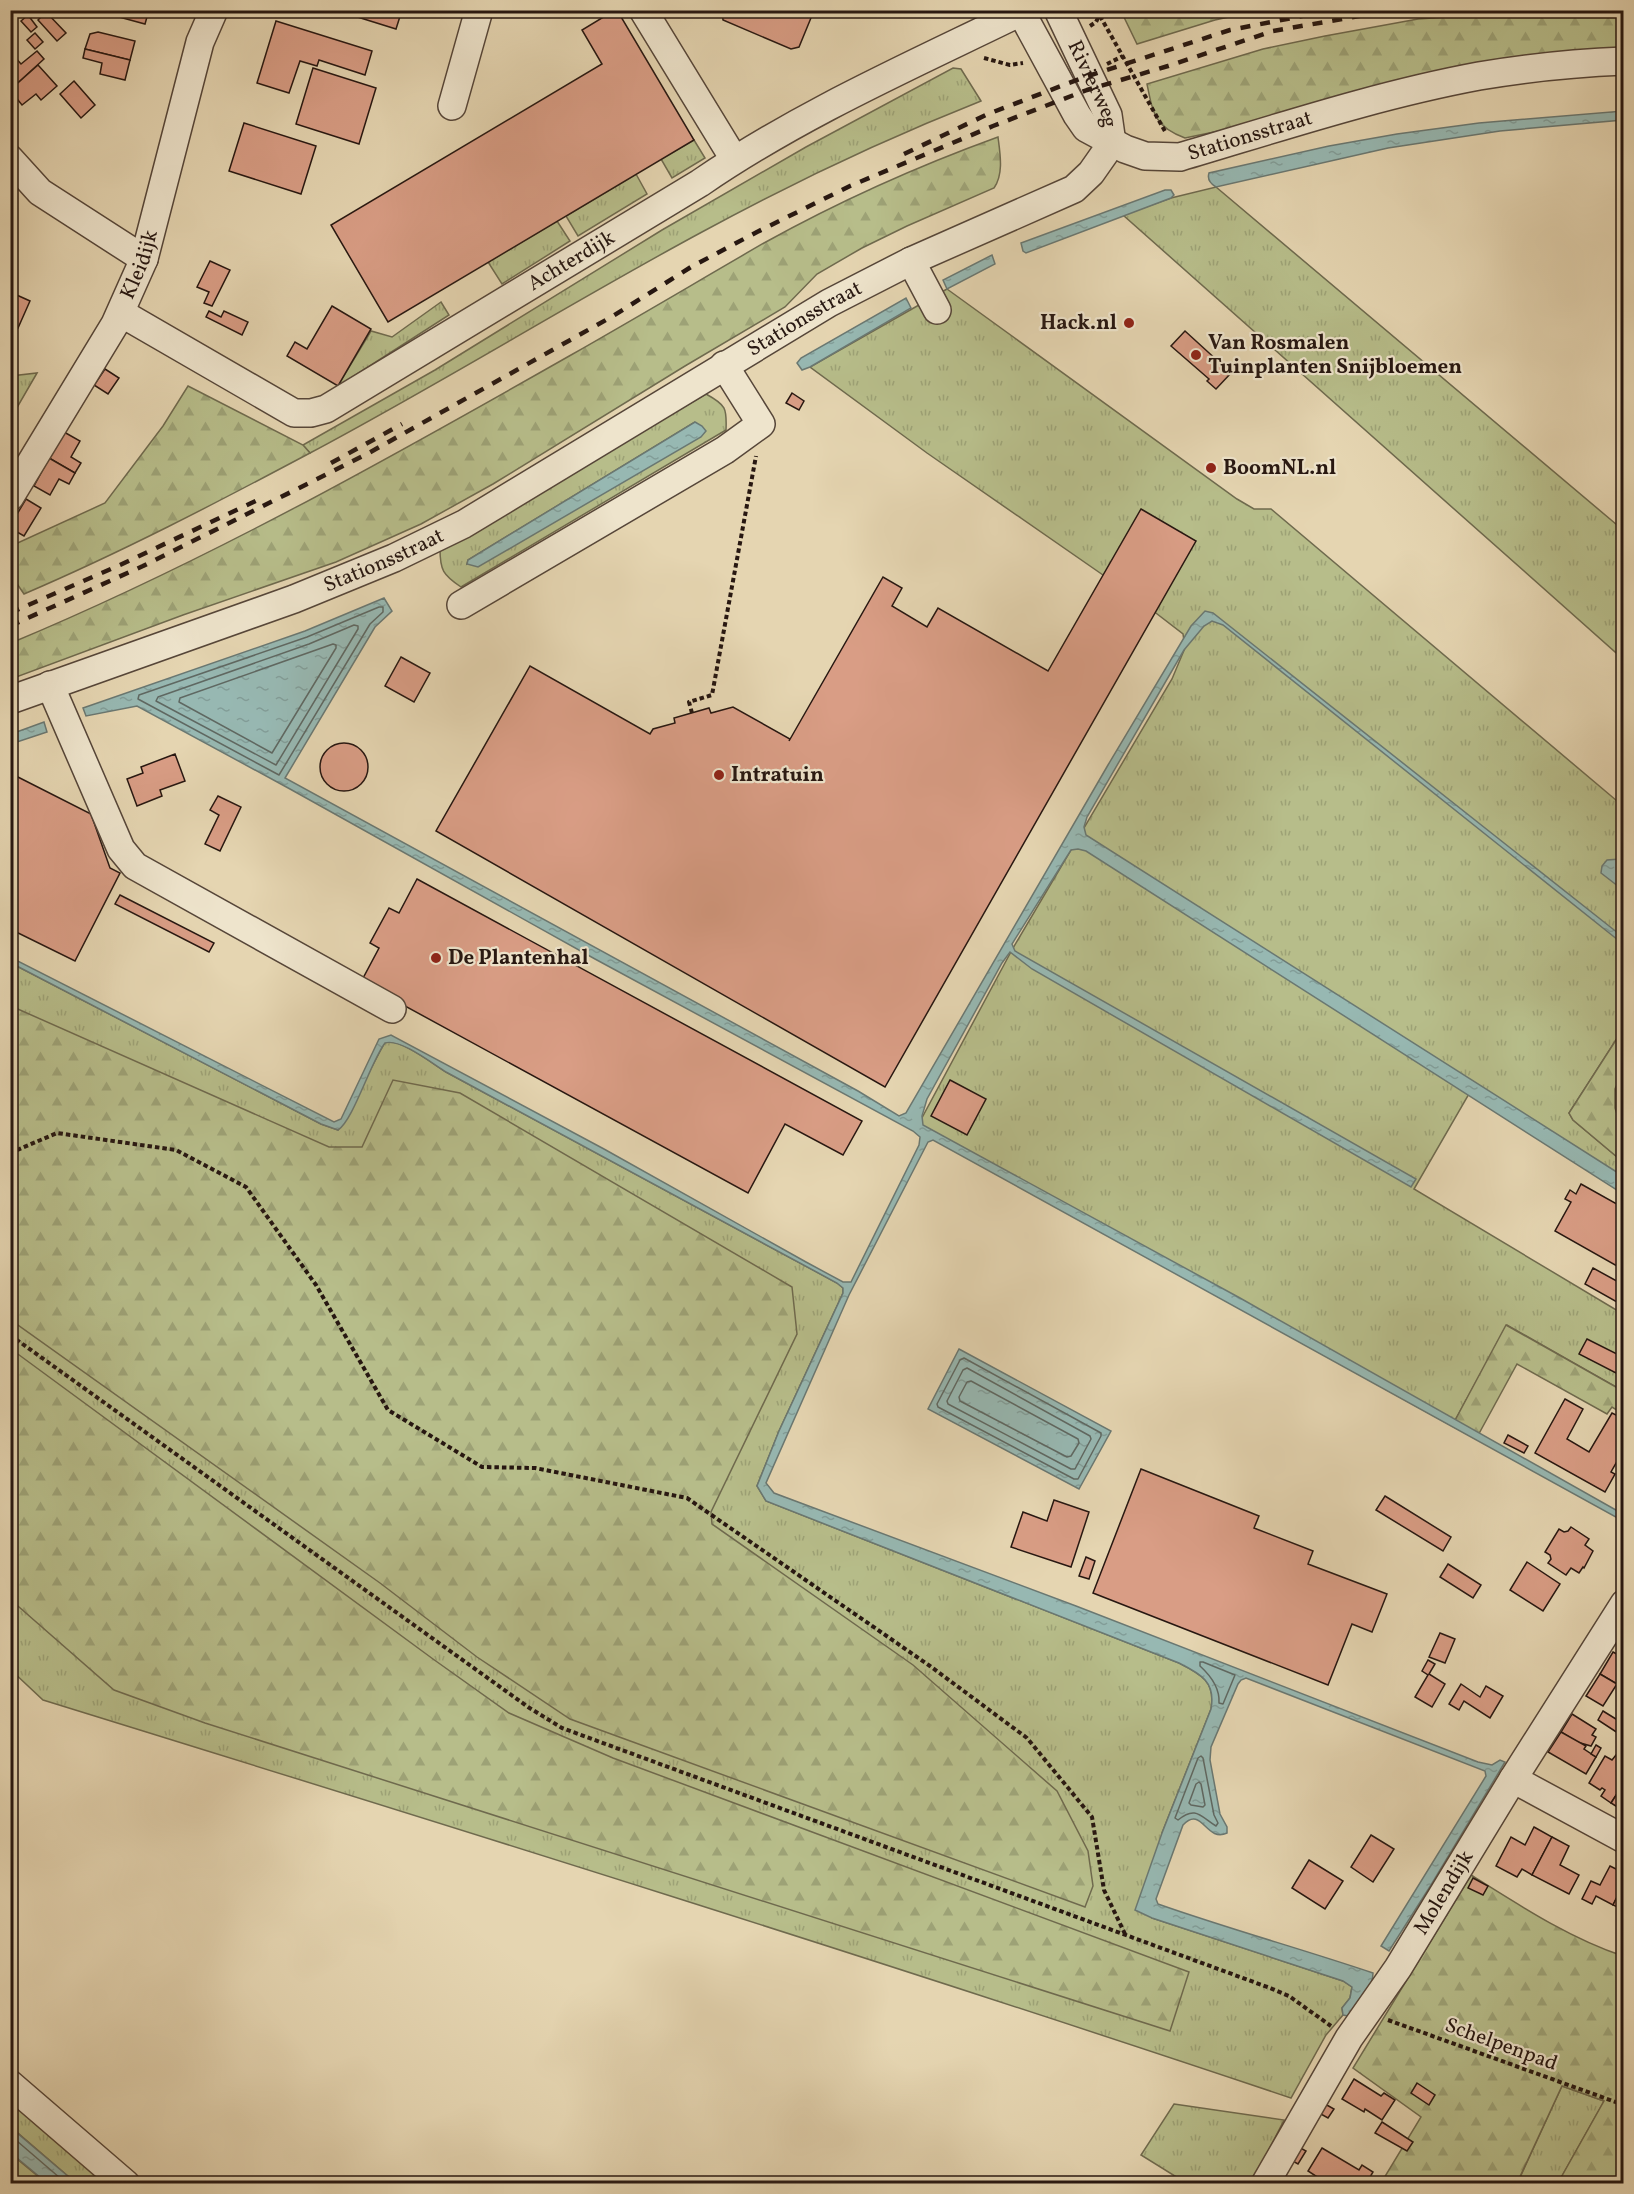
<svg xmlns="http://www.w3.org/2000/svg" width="1634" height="2194" font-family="Vollkorn,serif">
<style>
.grass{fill:url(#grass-tufts);stroke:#6f6a4e;stroke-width:1.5;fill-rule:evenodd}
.forest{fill:url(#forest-firs);stroke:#6f6a4e;stroke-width:1.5}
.water{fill:url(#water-ripples);stroke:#6a7872;stroke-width:1.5}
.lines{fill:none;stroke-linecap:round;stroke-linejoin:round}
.shore{stroke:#5f6862;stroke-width:1.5}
.building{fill:#d99d85;stroke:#271711;stroke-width:1.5}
.minor-casing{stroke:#564639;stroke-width:30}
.path{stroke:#271711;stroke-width:4;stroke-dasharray:4.5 3;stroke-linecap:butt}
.minor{stroke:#eee4cc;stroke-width:27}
.rail{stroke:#271711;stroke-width:4.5;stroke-dasharray:10 10;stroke-linecap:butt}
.poi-dot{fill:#8f2418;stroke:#eee4cc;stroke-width:2}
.labels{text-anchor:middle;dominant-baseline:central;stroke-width:4.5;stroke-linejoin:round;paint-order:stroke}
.street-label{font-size:21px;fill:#271711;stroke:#eee4cc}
.poi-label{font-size:21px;font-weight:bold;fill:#271711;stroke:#eee4cc;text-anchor:start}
</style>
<defs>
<pattern id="grass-tufts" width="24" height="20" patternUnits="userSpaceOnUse" patternTransform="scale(1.5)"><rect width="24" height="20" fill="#b7bd8a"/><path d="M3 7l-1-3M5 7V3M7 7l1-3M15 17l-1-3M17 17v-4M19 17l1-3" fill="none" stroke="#9da276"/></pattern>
<pattern id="forest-firs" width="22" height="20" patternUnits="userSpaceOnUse" patternTransform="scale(1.5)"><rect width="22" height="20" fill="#b7bd8a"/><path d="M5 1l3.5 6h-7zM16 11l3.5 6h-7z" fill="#9da276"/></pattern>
<pattern id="water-ripples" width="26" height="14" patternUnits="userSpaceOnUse" patternTransform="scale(1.5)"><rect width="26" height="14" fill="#97b8b2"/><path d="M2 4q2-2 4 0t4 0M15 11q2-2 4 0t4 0" fill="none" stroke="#829d98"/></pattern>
</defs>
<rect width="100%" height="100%" fill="#e5d5b1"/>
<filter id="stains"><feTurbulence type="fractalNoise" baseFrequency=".00333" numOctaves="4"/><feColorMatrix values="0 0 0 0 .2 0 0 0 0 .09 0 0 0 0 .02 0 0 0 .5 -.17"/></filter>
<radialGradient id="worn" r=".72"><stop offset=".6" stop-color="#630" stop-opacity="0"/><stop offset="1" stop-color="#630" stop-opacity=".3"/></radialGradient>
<g class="grass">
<path d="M953,68L961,69L981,101C885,139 792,183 702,232C570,303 442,383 310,453L303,445L435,370L662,230L806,147Z"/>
<polygon points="694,140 705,158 672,178 661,159"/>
<polygon points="636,174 647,194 578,236 566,216"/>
<polygon points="1216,187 1623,530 1623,659 1123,215 1171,198"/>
<polygon points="557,221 570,241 502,284 488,262"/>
<polygon points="947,289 1237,499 1254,509 1271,509 1623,806 1623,861 1611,860 1612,879 1623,890 1623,1029 1569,1113 1573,1120 1623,1162 1623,1191 1470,1092 1414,1189 1623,1314 1623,1391 1507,1325 1452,1426 916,1129 1013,948 1172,679 1185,648 1183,634 1139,600 927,453 810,367"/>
<polygon points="441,302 449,315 337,387 371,331 392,337"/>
<polygon points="37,373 11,418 11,376"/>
<path d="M706,394C726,405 727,408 726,430L461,587C443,575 440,570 440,549ZM695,422L467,564L468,560Z"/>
<path d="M11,963L321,1124L338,1130L385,1042C400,1038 433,1064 446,1072L837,1283L843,1288V1293L779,1431L757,1486L766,1501L1179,1663C1201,1674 1216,1682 1211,1709L1162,1833L1152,1918L1343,1981L1352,1987L1350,1998L1342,2008L1343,2015L1326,2035L1291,2098C877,1959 460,1829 43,1700L11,1670Z"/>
<path d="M1623,1071V1131C1612,1113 1611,1089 1623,1071Z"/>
<polygon points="1562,2086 1604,2101 1558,2183 1517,2184"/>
<polygon points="10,2088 122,2183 76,2183 11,2127"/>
<polygon points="1174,2104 1284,2120 1252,2183 1186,2183 1141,2155"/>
<polygon points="11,2154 46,2183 11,2183"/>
</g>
<g class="forest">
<polygon points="1121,11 1256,11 1215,20 1137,44"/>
<path d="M1507,13H1623V48L1185,138C1155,127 1153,114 1147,84L1263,49L1325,36L1418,19Z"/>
<path d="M998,137C1000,153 1004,174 994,188L907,226L862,248L817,274L785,307L685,366L493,484L421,524L336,562L183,615L11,679V643C205,562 388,459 571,355C636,318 700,280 764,243C838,202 918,166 998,137Z"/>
<path d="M188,386L303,445L310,453C216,503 122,552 24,594L11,575V546L105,503L163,426Z"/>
<polygon points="11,1006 329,1147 362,1147 393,1080 460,1093 792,1287 797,1334 711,1512 712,1524 913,1665 1057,1791 1088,1851 1093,1886 1085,1907 570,1719 477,1657 380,1583 11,1320"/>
<polygon points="1623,1029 1623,1071 1615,1089 1615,1108 1623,1131 1623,1162 1573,1120 1569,1113"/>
<polygon points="1506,1325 1623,1391 1623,1414 1612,1407 1607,1414 1517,1364 1476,1439 1452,1426"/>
<polygon points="11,1349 433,1659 509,1713 613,1758 1189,1972 1170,2031 205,1723 114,1690 11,1600"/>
<path d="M1471,1875C1519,1905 1569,1938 1623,1956V2183H1558L1604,2101L1562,2086L1517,2183H1381L1421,2117L1353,2068Z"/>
</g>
<g class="water">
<path d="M1623,111V120L1500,131L1388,148L1216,187C1211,184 1207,179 1209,173L1329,146L1397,134L1479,123Z"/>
<polygon points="1165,190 1171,190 1174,195 1171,198 1026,253 1023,251 1021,243"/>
<polygon points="992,255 995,264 947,289 943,280"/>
<polygon points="906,298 911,308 810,367 802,370 797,363 801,358"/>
<polygon points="695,422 702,426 706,431 701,437 478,567 467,564 468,560"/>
<path d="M384,598L392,611L375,627L285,778L858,1091L899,1116L906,1113L1108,765L1191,626L1205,611L1213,613L1623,937V944L1223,625L1212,621L1204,626L1184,650L1087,817L1084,827L1086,835L1623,1176V1194L1086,851L1078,849L1071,850L1012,944L1015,951L1416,1179L1411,1187L1032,969L1010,952L1002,963L927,1099L922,1116L923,1125L1240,1298L1623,1514V1521L933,1140L928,1142L849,1295L766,1483L774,1493L1076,1606L1478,1762L1492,1765L1500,1760L1505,1762L1431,1885L1389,1951L1381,1946L1486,1776L1485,1771L1246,1678L1241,1680L1238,1684L1211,1747L1210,1760L1220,1814L1227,1827V1833C1206,1843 1202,1805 1183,1825L1156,1899L1158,1904C1229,1929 1302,1949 1373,1973C1373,1986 1360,2010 1348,2016L1343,2015L1342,2008L1350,1998L1352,1987L1343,1981L1152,1918L1135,1910L1162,1833L1211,1709C1216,1682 1201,1674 1179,1663L766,1501L757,1486L779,1431L843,1293V1288L837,1283L446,1072C433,1064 400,1038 385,1043C371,1061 353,1121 338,1130L321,1124L11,963L10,957L334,1122L341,1119L379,1039L391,1035L604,1149L806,1262L843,1282H851L919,1145L920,1137L913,1131L595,959L290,789L137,706L86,716L83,708L305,631Z"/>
<polygon points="44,722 47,732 11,744 11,734"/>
<polygon points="1620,859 1623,861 1623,890 1601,873 1602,866 1607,860"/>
<polygon points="959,1349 1111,1431 1079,1489 928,1409"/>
<polygon points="10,2127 76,2183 47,2183 11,2153"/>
</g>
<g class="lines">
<g class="shore">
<polygon points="379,607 383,607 383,612 370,624 279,775 138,699 139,695 307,637"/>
<polygon points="354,625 358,626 358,629 276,765 156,701 158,697 309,644"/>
<polygon points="333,644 336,645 336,648 272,753 179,702 180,698"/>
<polygon points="964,1358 1101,1433 1101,1436 1078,1479 1074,1479 938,1407 937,1404 960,1360"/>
<polygon points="967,1368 1090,1436 1091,1439 1075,1469 1071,1469 948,1404 947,1401 963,1370"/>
<polygon points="971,1381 1078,1439 1079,1443 1071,1456 1067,1457 960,1401 959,1397 967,1382"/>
<path d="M1200,1662H1203L1235,1675L1223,1704L1219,1703C1220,1688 1211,1676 1200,1666Z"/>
<path d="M1201,1756L1203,1758L1214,1815L1218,1823L1216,1826C1201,1817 1196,1805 1178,1820L1175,1818L1198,1758Z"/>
<polygon points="1199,1782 1201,1784 1205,1805 1203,1807 1191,1805 1189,1803 1196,1784"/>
<polyline points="10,2135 67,2184"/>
</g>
</g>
<g class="building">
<polygon points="10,10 21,10 23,13 14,20 10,15"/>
<polygon points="121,10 149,10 145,24 119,17"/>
<polygon points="335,10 402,10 396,29"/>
<polygon points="615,10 617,10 694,140 388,322 331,225 602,64 582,30"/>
<polygon points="722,10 820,10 813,13 799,47 791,49 723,20"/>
<polygon points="46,12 66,33 57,41 38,20"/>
<polygon points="28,15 37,27 31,32 21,21"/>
<polygon points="276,21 372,51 365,75 319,60 317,66 300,61 289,93 257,83"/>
<polygon points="98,32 135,41 130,60 85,49 90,34"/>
<polygon points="35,33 43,42 35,49 27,40"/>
<polygon points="85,49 130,60 125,80 100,74 102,63 83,58"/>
<polygon points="37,51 44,59 10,90 10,62 15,57 21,64"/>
<polygon points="38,65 57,86 41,100 36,94 22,105 10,90"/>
<polygon points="313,68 376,88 359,144 296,124"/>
<polygon points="74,81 95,105 81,118 60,94"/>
<polygon points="244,123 316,146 301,194 229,171"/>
<polygon points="210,261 230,270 212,306 204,303 209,292 197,287"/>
<polygon points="10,292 30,301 18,328 10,325"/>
<polygon points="332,306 371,329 338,386 287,356 295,342 307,349"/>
<polygon points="209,311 221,317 224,311 248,322 242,335 206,317"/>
<polygon points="1185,331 1231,373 1216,389 1207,381 1209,379 1171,346"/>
<polygon points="105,369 119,378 108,394 94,385"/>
<polygon points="792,393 804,401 799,410 786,403"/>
<polygon points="64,432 80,441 71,457 81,463 75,473 49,458"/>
<polygon points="49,458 75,473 69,484 59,479 50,495 34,486"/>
<polygon points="26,499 41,508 24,536 10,528 10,526"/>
<polygon points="1141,509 1196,541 885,1087 436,831 530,666 650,734 653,729 675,723 674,718 709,708 711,713 733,707 790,739 789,741 883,577 902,588 892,606 927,627 938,608 1048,671"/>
<polygon points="401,657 430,673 414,702 385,686"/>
<circle cx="344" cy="767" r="24"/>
<polygon points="175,754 185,781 160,790 162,796 137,806 127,779 143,773 141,767"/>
<polygon points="10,773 91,814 110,868 120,873 75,961 10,929"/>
<polygon points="218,796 241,807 220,851 205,844 219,815 210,810"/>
<polygon points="417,879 862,1121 843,1155 785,1124 748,1193 361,982 379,948 370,943 389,908 399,913"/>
<polygon points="120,895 214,943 209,952 115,904"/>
<polygon points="950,1080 986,1099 967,1135 931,1116"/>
<polygon points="1581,1184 1624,1208 1620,1218 1624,1220 1624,1270 1555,1231 1571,1202 1565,1199 1570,1190 1576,1194"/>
<polygon points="1593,1268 1624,1285 1624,1306 1585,1284"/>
<polygon points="1587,1339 1623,1357 1616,1373 1579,1354"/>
<polygon points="1565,1399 1583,1409 1567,1439 1589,1452 1612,1413 1624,1419 1624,1449 1611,1472 1615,1474 1605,1492 1535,1453"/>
<polygon points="1508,1435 1528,1446 1524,1453 1504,1443"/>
<polygon points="1141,1469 1259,1516 1254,1528 1313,1551 1308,1564 1387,1594 1372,1632 1352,1624 1328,1685 1093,1593"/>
<polygon points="1385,1496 1451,1537 1443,1551 1376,1510"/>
<polygon points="1054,1500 1089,1512 1071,1567 1011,1547 1023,1512 1047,1521"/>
<polygon points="1571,1527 1589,1539 1585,1545 1593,1551 1584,1568 1583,1567 1579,1573 1571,1568 1566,1575 1548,1563 1551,1559 1550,1555 1545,1552 1559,1529 1564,1532 1568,1531"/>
<polygon points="1086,1557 1095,1561 1089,1579 1079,1576"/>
<polygon points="1527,1562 1560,1584 1543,1611 1510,1590"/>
<polygon points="1448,1564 1481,1585 1473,1598 1440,1577"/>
<polygon points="1440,1633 1455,1639 1445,1663 1429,1657"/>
<polygon points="1613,1652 1624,1658 1624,1673 1617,1684 1600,1674"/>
<polygon points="1428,1660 1435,1664 1429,1674 1445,1684 1432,1707 1415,1697 1428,1675 1422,1671"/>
<polygon points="1600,1674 1617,1684 1603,1706 1586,1696"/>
<polygon points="1461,1684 1480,1697 1486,1686 1503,1696 1490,1718 1464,1701 1459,1710 1449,1704"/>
<polygon points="1603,1711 1624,1724 1624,1737 1598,1720"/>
<polygon points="1572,1714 1596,1729 1592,1735 1596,1737 1591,1746 1577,1742 1561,1732"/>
<polygon points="1561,1732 1586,1746 1584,1749 1596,1757 1586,1774 1548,1752"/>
<polygon points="1596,1745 1601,1748 1596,1757 1591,1754"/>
<polygon points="1616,1755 1624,1760 1624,1783 1611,1803 1601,1796 1605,1790 1602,1788 1600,1790 1589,1783 1605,1756 1612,1760"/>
<polygon points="1624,1783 1624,1807 1622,1810 1611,1803"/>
<polygon points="1534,1827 1552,1837 1532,1875 1522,1869 1517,1877 1496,1866 1511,1837 1525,1845"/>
<polygon points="1371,1835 1394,1849 1373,1882 1351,1867"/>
<polygon points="1552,1837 1569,1846 1560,1865 1579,1875 1569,1894 1532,1875"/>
<polygon points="1309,1860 1343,1881 1325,1909 1292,1888"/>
<polygon points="1610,1866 1624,1873 1624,1883 1613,1905 1596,1896 1592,1904 1582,1899 1591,1881 1600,1885"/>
<polygon points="1473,1878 1488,1886 1483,1895 1468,1888"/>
<polygon points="1624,1883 1624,1910 1613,1905"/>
<polygon points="1354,2079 1381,2096 1384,2093 1395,2100 1382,2120 1365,2109 1364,2112 1342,2099"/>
<polygon points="1417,2083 1435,2095 1429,2105 1411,2093"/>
<polygon points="1325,2104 1334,2109 1328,2118 1319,2113"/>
<polygon points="1382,2122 1413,2142 1407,2151 1375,2133"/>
<polygon points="1297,2146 1306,2151 1298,2164 1289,2159"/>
<polygon points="1322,2148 1359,2170 1362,2165 1373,2172 1366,2184 1328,2184 1308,2171"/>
</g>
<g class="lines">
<g class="minor-casing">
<g id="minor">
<polyline points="643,10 734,159"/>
<path id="s1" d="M1020,10L1077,115L1086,128L1125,149L1145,156L1180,157C1278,128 1377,95 1479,76C1526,68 1575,63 1624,61"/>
<path id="s2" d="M1058,10L1108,115L1112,143"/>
<polyline points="452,106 479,10"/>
<polyline points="10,159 40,192 144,259"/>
<polyline points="911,261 937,310"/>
<path id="s3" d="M121,313L294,413H311L326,409L700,183C802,113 915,64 1025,10"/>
<path id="s4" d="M10,497L115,324L144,259L200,42L214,10"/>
<polyline points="461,605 725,450 761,424 724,365"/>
<polyline points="50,685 121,849 135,866 392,1009"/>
<path id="s5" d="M10,700L294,599L394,558L464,524L829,303L911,261L1074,189L1091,173L1112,143"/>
<polyline points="1513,1779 1624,1839"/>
<polyline points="10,2084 126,2184"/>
<path id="s6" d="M1265,2184L1349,2038L1398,1968L1513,1779L1624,1604"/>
</g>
</g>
<g class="path">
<polyline points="1100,16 1166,133"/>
<polyline points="1090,26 1096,22 1102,10"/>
<polyline points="984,58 1010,65 1023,63"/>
<polyline points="1107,64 1123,56"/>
<polyline points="692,713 689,702 712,695 756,456"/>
<polyline points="10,1153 57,1133 176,1150 246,1187 316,1285 388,1410 482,1467 535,1468 687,1498 930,1666 1027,1738 1092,1817 1104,1890 1125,1934"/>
<polyline points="10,1335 528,1707 562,1728 1270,1988 1289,1996 1331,2026"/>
<polyline points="1388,2020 1624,2105"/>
</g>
<use href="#minor" class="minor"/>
<g class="rail">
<polyline points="904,154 988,114 1082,78 1230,30 1333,10"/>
<polyline points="331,463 402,424"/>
<polyline points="10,613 120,565 264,497"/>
<polyline points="10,626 143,566 367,454 613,316 691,267 757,232 850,186 993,126 1087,90 1168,66 1273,31 1365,15 1413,10"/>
</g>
</g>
<g class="poi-dot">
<circle cx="1129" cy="323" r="6"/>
<circle cx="1196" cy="355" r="6"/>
<circle cx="1211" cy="468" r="6"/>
<circle cx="719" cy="775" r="6"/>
<circle cx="436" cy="958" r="6"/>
</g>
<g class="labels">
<g class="street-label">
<text stroke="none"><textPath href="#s2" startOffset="82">Rivierweg</textPath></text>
<text stroke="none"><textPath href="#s1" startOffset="309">Stationsstraat</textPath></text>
<text stroke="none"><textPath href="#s3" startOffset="519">Achterdijk</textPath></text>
<text stroke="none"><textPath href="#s4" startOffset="267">Kleidijk</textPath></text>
<text stroke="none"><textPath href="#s5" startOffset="885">Stationsstraat</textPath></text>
<text stroke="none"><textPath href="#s5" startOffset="399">Stationsstraat</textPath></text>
<text stroke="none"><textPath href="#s6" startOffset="342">Molendijk</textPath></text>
<text transform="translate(1501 2045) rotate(20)">Schelpenpad</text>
</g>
<g class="poi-label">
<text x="1117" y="323" text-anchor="end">Hack.nl</text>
<text x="1208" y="343">Van Rosmalen<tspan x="1208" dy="24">Tuinplanten Snijbloemen</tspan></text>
<text x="1223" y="468">BoomNL.nl</text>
<text x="731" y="775">Intratuin</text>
<text x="448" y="958">De Plantenhal</text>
</g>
</g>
<rect width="1634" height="2194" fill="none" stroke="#e5d5b1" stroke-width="36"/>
<rect x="12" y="12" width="1610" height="2170" fill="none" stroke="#271711" stroke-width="3"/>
<rect x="18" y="18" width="1598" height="2158" fill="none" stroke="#271711" stroke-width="1.5"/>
<rect width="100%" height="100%" filter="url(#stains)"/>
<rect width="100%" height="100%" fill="url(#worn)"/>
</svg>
